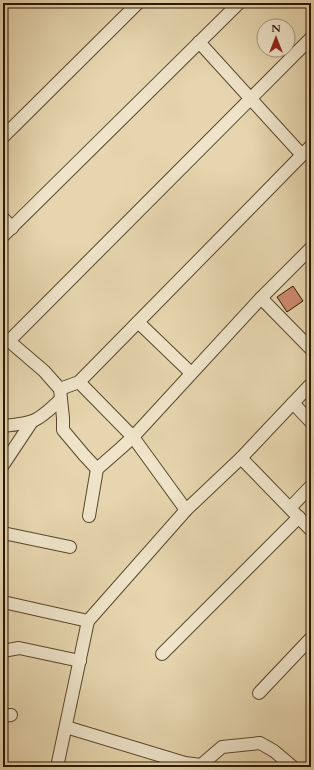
<svg xmlns="http://www.w3.org/2000/svg" width="314" height="770" font-family="Cardo,serif">
<style>
.building{fill:#cd896f;stroke:#2a1800}
.lines{fill:none;stroke-linecap:round;stroke-linejoin:round}
.minor-casing{stroke:#59472c;stroke-width:14}
.minor{stroke:#efe4ca;stroke-width:12}
</style>
<rect width="100%" height="100%" fill="#e6d5ae"/>
<filter id="stains"><feTurbulence type="fractalNoise" baseFrequency=".005" numOctaves="4"/><feColorMatrix values="0 0 0 0 .2 0 0 0 0 .09 0 0 0 0 .02 0 0 0 .5 -.17"/></filter>
<radialGradient id="worn" r=".72"><stop offset=".6" stop-color="#630" stop-opacity="0"/><stop offset="1" stop-color="#630" stop-opacity=".3"/></radialGradient>
<polygon class="building" points="293,286 303,301 287,312 277,297"/>
<g class="lines">
<g class="minor-casing">
<g id="minor">
<polyline points="199,42 302,155"/>
<polyline points="3,137 138,3"/>
<polyline points="3,218 12,228"/>
<polyline points="3,236 239,3"/>
<polyline points="261,298 311,349"/>
<polyline points="138,322 191,373"/>
<polyline points="3,338 9,341 44,371 60,389 63,418 63,430 84,455 97,469"/>
<polyline points="9,341 311,38"/>
<polyline points="79,382 133,437 186,510"/>
<polyline points="60,389 79,382 311,146"/>
<polyline points="293,403 311,422"/>
<path d="M3,426C34,423 37,422 60,400"/>
<polyline points="241,458 311,530"/>
<polyline points="3,465 31,423"/>
<polyline points="290,508 311,486"/>
<polyline points="89,516 97,469 121,448 133,437 261,298 311,248"/>
<polyline points="3,533 70,547"/>
<polyline points="3,602 88,621"/>
<polyline points="3,651 19,648 80,661"/>
<polyline points="162,654 299,517"/>
<polyline points="259,693 311,638"/>
<polyline points="3,716 11,715"/>
<polyline points="66,727 185,763 201,765 222,747 260,743 274,751 293,767"/>
<polyline points="57,767 88,621 186,510 241,458 311,384"/>
</g>
</g>
<use href="#minor" class="minor"/>
</g>
<rect width="314" height="770" fill="none" stroke="#e6d5ae" stroke-width="16"/>
<rect x="4" y="4" width="306" height="762" fill="none" stroke="#2a1800" stroke-width="2"/>
<rect x="8" y="8" width="298" height="754" fill="none" stroke="#2a1800"/>
<g transform="translate(276 38)"><circle r="19" fill="#efe4ca" stroke="#a09279"/>
<path d="M0-3L7 15L0 10L-7 15Z" fill="#8f2418"/>
<text y="-6" font-size="11" font-weight="bold" text-anchor="middle" fill="#2a1800">N</text>
</g>
<rect width="100%" height="100%" filter="url(#stains)"/>
<rect width="100%" height="100%" fill="url(#worn)"/>
</svg>
